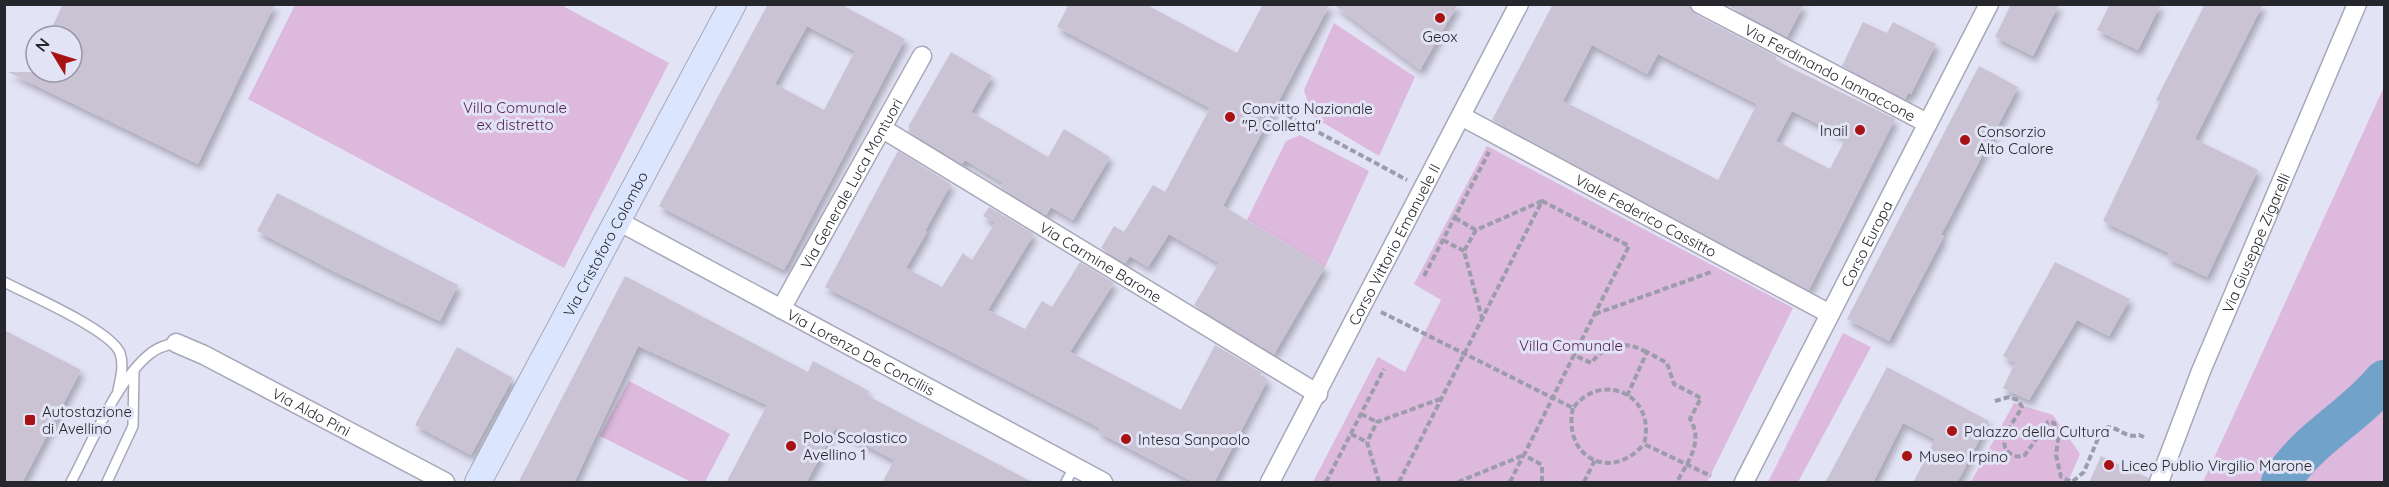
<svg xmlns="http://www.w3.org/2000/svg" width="2389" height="487" font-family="Quicksand,sans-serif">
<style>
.green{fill:#dcb9dd}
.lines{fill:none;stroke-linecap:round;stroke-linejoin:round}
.river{stroke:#70a2ca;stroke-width:40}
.building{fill:#cac3d4;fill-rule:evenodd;filter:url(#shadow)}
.lane-casing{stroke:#a6a7b8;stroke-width:12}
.street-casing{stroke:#a6a7b8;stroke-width:21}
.secondary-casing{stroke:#a6a7b8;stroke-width:28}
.path{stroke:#9c9cab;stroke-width:4;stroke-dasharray:6 3;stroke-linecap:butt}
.lane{stroke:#fff;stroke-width:9}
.street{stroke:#fff;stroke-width:18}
.secondary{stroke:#dbe6fe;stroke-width:26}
.poi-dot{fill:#a71215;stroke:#e3e3f6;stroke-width:2}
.labels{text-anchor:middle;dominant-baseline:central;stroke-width:6;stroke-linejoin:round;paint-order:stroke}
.poi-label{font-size:15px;fill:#26262d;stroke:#e3e3f6;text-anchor:start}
.street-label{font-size:15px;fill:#26262d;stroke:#e3e3f6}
.park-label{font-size:15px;fill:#541f56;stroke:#e3e3f6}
</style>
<defs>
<filter id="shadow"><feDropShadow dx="3.5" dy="6" stdDeviation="3" flood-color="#0004"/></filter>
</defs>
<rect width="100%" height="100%" fill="#e3e3f6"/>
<g class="green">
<polygon points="295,5 561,5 669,63 564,268 248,99"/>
<polygon points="1334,23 1415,77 1379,156 1312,116 1304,90"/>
<polygon points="2384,87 2384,482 2203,482"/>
<polygon points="1300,135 1369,171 1325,267 1247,220 1286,141"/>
<polygon points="1487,146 1793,308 1707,482 1313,482 1378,357 1405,372 1441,300 1414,284"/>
<polygon points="1843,333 1871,347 1798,482 1768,482"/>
<polygon points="629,381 730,434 705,482 691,482 600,436"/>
<polygon points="2014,403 2053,415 2080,454 2068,482 1971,482"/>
</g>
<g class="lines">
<path class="river" d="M2281,482C2306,440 2353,418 2384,380"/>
</g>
<g class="building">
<polygon points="63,4 275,4 198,164 8,72 72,72 72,36 48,36"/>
<path d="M768,4H840L905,39L784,270L659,206ZM807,26L855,51L824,110L775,84Z"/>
<polygon points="1069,4 1145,4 1237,53 1263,4 1330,4 1223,206 1325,267 1274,354 1194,305 1219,263 1169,234 1148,267 1130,256 1125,263 1101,248 1114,226 1124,232 1153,185 1165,192 1210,108 1057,27"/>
<polygon points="1333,4 1458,4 1420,70"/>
<path d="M1553,4H1689L1695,14L1777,57L1775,60L1895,119L1809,290L1492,120ZM1592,45L1647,74L1658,54L1757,104L1718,180L1563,101ZM1792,111L1846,138L1830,169L1776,141Z"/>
<polygon points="1725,4 1804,4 1787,37"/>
<polygon points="2011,4 2059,4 2033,56 1995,37"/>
<polygon points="2110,4 2161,4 2138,50 2097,30"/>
<polygon points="2205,4 2263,4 2195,139 2258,170 2207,277 2167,258 2169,253 2103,221 2160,102 2156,100"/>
<polygon points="1863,22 1887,33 1893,22 1936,44 1911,94 1908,93 1905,99 1842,66"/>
<polygon points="951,52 992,76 971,112 1048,157 1064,129 1110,157 1073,220 1051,207 1046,215 1000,187 1003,183 965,160 962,164 908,131 910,128 908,127"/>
<polygon points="1979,66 2018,87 1941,235 1944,236 1889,341 1847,319"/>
<polygon points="898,151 951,184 925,231 927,232 906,268 942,287 963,253 972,260 995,223 983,216 989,207 1034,234 988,310 1025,329 1042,301 1052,307 1080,262 1114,283 1070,352 1181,410 1215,345 1262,373 1260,375 1268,379 1214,483 1195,483 1098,432 1100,428 825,287"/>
<polygon points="277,193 458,285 440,321 335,272 257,231"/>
<polygon points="2055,262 2130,299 2109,336 2077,320 2029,400 2003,388 2015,363 2003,356"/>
<polygon points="625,276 808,372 813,361 869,391 866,395 1032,482 882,483 894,460 835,429 806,483 726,483 767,405 638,346 574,483 518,483"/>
<polygon points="4,330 81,370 22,483 4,483"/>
<polygon points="457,347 513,378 471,455 415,425"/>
<polygon points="1887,367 1989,421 1957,483 1913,483 1935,439 1903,423 1873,483 1825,483"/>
<polygon points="2101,456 2149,478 2148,483 2089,483"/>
</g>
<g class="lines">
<g class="lane-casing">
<g id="lane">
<path d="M4,282C29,295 111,330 120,353C124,365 121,377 118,390"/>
<path d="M71,482C91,445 117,379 151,353C158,347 167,345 176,343"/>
<polyline points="107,482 133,426 134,371"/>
<polyline points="1066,482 1074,467"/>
</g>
</g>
<g class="street-casing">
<g id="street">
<path id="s1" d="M1700,4L1927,123"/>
<path id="s2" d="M1461,116L1830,314"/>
<path id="s3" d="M883,129L1318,394"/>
<path id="s4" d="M618,221L1103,482"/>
<path id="s5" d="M781,309L922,56"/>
<path id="s6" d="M176,343L204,355L445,482"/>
<path id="s7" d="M1270,482L1519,4"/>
<path id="s8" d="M1744,482L1989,4"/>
<path id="s9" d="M2159,482L2201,371L2357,4"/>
</g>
</g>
<g class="secondary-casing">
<g id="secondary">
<path id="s10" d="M478,482L733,4"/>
</g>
</g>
<g class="path">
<polyline points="1279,111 1407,180"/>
<polyline points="1542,201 1629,246 1574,355"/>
<polyline points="1455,218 1476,230"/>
<polyline points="1443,240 1464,251"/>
<polyline points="1424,276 1489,152"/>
<path d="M1381,312L1573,408C1602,370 1657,395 1644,444L1711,476"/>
<polyline points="1595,314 1711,272"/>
<path d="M1627,396L1647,352L1667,363L1674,384L1701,398L1690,419C1704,442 1688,461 1677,482"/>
<path d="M1995,401L2009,397L2018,400L2022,407C2017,418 1993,444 2011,454C2016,457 2019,457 2025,455L2048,422L2054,423L2059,433L2056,455L2061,477L2072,482L2084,472L2099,436L2108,427C2120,428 2126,439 2139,435L2144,437"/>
<path d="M1573,408C1562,457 1611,483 1644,444"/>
<polyline points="1361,414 1377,422"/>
<polyline points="1351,434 1367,442"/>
<polyline points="1326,482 1384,369"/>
<polyline points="1379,482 1367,442 1377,422 1440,399"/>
<polyline points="1399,482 1542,201 1476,230 1464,251 1482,318"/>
<polyline points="1458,482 1524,455"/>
<polyline points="1510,482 1523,456"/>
<path d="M1542,482V465L1524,455L1574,355L1591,363C1608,342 1625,341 1647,352"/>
<polyline points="1584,482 1595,460"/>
</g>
<use href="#lane" class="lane"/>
<use href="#street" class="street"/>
<use href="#secondary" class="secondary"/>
</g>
<g class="poi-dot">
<circle cx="1440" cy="18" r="6"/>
<circle cx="1230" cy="117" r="6"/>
<circle cx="1860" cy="130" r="6"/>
<circle cx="1965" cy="140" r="6"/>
<rect x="24" y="414" width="12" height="12" rx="3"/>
<circle cx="1952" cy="431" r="6"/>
<circle cx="1126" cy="439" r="6"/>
<circle cx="791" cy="446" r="6"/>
<circle cx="1907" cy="456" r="6"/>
<circle cx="2109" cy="465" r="6"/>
</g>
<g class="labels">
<g class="poi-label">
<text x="1440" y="36" text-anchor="middle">Geox</text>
<text x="1242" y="108">Convitto Nazionale<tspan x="1242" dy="17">"P. Colletta"</tspan></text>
<text x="1848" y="130" text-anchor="end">Inail</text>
<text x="1977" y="131">Consorzio<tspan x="1977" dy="17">Alto Calore</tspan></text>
<text x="42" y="411">Autostazione<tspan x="42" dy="17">di Avellino</tspan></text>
<text x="1964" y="431">Palazzo della Cultura</text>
<text x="803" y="437">Polo Scolastico<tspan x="803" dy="17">Avellino 1</tspan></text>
<text x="1138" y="439">Intesa Sanpaolo</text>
<text x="1919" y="456">Museo Irpino</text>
<text x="2121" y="465">Liceo Publio Virgilio Marone</text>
</g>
<g class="street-label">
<text stroke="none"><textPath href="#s1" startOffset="147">Via Ferdinando Iannaccone</textPath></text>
<text stroke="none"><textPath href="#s5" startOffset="144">Via Generale Luca Montuori</textPath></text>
<text stroke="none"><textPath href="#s2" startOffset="210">Viale Federico Cassitto</textPath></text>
<text stroke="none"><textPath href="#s8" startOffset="268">Corso Europa</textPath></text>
<text stroke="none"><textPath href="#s9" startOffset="258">Via Giuseppe Zigarelli</textPath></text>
<text stroke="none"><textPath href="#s10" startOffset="270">Via Cristoforo Colombo</textPath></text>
<text stroke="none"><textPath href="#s7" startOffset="268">Corso Vittorio Emanuele II</textPath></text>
<text stroke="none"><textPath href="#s3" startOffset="255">Via Carmine Barone</textPath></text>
<text stroke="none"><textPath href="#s4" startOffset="276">Via Lorenzo De Conciliis</textPath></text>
<text stroke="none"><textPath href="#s6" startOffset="152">Via Aldo Pini</textPath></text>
</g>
<g class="park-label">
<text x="515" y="107">Villa Comunale<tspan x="515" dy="17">ex distretto</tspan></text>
<text x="1571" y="345">Villa Comunale</text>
</g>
</g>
<rect width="2389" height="487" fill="none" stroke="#26262d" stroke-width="12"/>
<g transform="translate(54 54) rotate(308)"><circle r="28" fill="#e3e3f6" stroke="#9797a6" stroke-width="1.5"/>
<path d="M0-4.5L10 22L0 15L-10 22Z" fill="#a71215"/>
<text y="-9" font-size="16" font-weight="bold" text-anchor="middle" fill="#26262d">N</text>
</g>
</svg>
